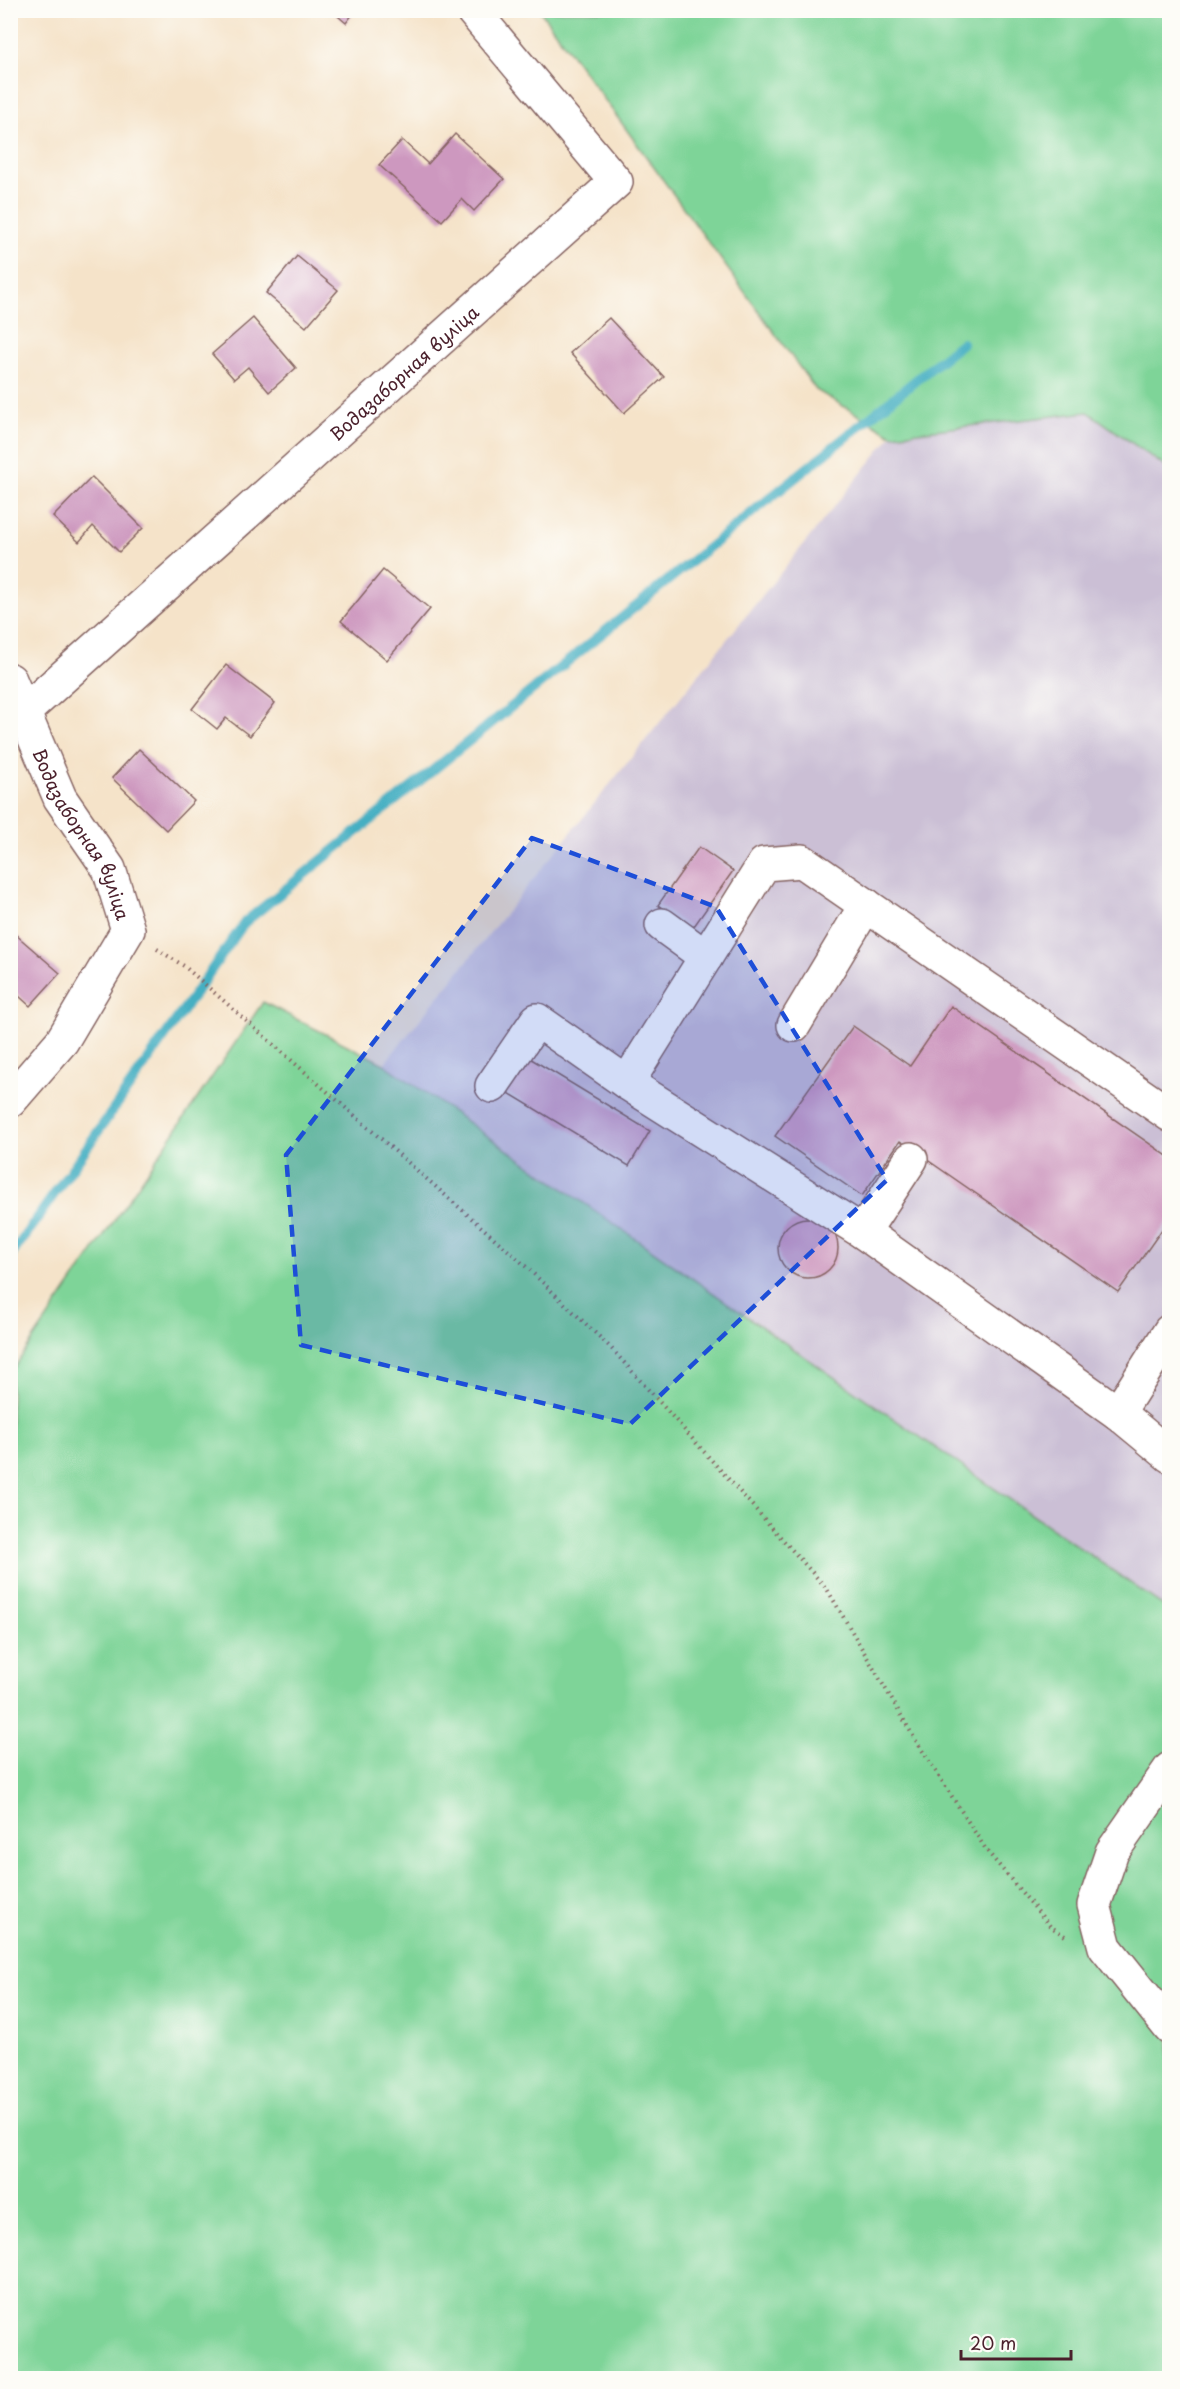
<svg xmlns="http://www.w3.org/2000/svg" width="1180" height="2389" font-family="'Playpen Sans',sans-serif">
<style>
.industrial{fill:#cbbfd5}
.green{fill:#7ed498;stroke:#647a62;stroke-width:1.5}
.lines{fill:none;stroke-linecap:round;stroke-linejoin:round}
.stream{stroke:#44afc2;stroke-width:10}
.building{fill:#cd98bf}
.minor-casing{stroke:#866462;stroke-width:36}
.path{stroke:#866462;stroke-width:4;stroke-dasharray:1.5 4.5;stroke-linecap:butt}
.minor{stroke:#fff;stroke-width:33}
.marked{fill:#1d4ed8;fill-opacity:0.2;stroke:#1d4ed8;stroke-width:4.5;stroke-dasharray:12 8;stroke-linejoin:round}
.labels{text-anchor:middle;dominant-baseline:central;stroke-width:4.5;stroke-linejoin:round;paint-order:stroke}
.street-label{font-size:18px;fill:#4a1f2b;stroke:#fdfcf7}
</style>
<rect width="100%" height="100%" fill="#fdfcf7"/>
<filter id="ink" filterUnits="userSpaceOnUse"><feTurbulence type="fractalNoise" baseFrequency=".0167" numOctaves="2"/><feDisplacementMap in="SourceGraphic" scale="12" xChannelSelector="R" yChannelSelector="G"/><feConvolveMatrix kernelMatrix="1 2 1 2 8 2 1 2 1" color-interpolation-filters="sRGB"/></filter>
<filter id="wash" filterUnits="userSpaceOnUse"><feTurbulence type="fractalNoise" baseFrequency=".008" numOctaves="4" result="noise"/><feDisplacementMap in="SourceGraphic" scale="24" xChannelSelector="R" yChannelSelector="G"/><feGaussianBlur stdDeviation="1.35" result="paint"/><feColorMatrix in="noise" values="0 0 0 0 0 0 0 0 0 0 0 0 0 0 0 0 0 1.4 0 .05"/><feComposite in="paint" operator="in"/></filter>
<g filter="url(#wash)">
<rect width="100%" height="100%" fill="#f5e3c9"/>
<polygon class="industrial" points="1088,412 1169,469 1169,1610 384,1064 892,435"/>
<g class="green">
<polygon points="540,11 1169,11 1169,469 1088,412 892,435 816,390"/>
<polygon points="263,1002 384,1064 1169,1610 1169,2378 11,2378 11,1372"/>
</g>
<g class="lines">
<polyline class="stream" points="10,1257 245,922 962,343"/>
</g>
<g id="blocks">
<g class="building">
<polygon points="331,10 356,10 346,23"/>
<polygon points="455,134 504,179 474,211 462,199 442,221 379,165 402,140 428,164"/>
<polygon points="297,256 338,290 306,327 266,293"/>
<polygon points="253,318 296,368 269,392 248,367 234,379 212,354"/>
<polygon points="609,318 664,377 624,413 570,353"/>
<polygon points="92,477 143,528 119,552 93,526 79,542 53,517"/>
<polygon points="383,570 430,609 387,660 341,621"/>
<polygon points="226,665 275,703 250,736 226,718 217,729 192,709"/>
<polygon points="139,749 194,801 166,830 112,778"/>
<polygon points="699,847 733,871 692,929 658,905"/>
<polygon points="15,934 60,973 30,1006 10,988 10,939"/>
<polygon points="951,1006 1170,1158 1170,1218 1118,1292 900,1141 862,1196 775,1136 853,1026 910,1066"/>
<polygon points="528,1057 650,1131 629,1166 507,1092"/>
<circle cx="808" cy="1248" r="30"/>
</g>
</g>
</g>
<g filter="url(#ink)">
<use href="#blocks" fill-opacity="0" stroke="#866462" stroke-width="1.5"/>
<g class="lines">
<g class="minor-casing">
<g id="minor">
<path id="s1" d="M10,680L60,798L109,869L128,930L62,1041L10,1101"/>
<path id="s2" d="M25,711L616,182L472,10"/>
<polyline points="662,925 706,957"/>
<polyline points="794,1025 866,905"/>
<polyline points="627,1083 764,864 802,861 1170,1115"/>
<polyline points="492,1086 537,1020 627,1083 863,1232 1118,1413 1170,1456"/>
<polyline points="863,1232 911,1159"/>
<polyline points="1118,1413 1170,1331"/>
<polyline points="1170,1769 1112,1852 1094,1905 1105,1947 1170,2028"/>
</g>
</g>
<polyline class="path" points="157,949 184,966 518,1259 611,1348 827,1589 915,1739 987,1851 1050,1926 1065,1936"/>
<use href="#minor" class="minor"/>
</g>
</g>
<path class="marked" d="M532,838L716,907L887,1180L630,1424L301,1345L286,1155Z"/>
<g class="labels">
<g class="street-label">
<text stroke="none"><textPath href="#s2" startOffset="508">Водазаборная вуліца</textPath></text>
<text stroke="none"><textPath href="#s1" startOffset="171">Водазаборная вуліца</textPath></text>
</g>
</g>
<rect width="1180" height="2389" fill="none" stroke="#fdfcf7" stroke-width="36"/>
<path d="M961 2350v9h110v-9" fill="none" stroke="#4a1f2b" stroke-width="3"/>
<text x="970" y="2350" font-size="18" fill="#4a1f2b" stroke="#fdfcf7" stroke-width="4.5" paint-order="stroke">20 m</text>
</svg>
